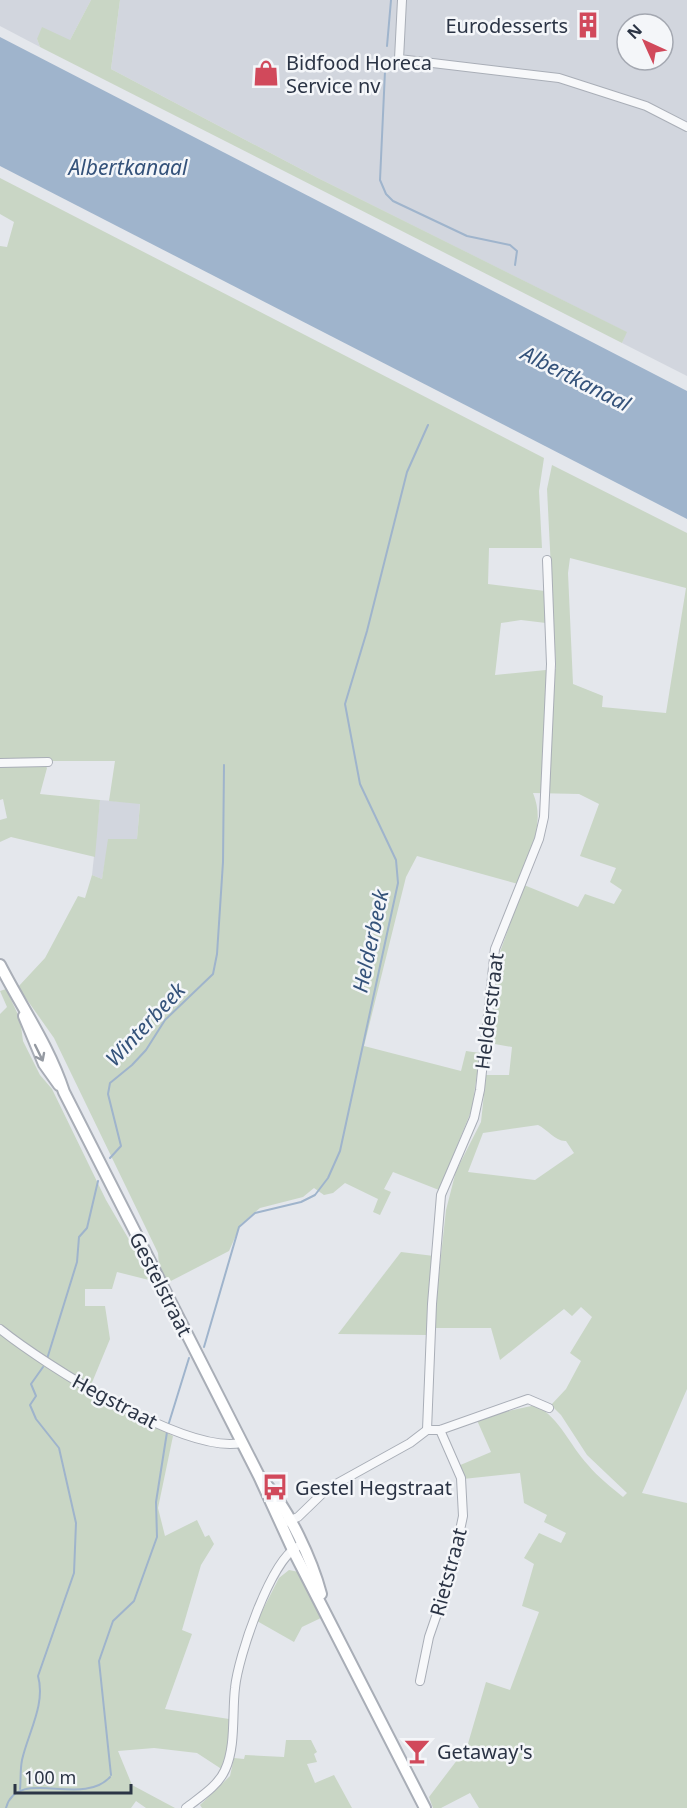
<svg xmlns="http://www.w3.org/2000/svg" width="687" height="1808" font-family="'Noto Sans',sans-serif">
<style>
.built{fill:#d2d6de;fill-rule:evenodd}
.green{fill:#c9d6c5;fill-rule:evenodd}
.water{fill:#9fb4cc}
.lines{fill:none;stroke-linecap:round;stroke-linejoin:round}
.stream{stroke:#9fb4cc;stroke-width:2}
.street-casing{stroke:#a9aeb7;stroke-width:10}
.secondary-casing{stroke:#a9aeb7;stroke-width:14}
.street{stroke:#f7f8fa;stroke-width:8}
.secondary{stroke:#fff;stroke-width:10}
.oneway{stroke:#959aa2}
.labels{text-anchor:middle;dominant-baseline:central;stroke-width:5;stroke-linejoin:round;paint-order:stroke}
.poi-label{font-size:20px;fill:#2b3445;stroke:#f4f6f9;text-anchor:start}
.street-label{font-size:20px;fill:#2b3445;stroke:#f4f6f9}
.water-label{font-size:21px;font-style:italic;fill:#34527a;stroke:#f4f6f9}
</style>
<rect width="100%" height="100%" fill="#e4e7ec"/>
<g class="built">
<polygon points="0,0 91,0 70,40 37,39 40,47 0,26"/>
<path d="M120,0H687V376L622,343L626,332L316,177L111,69ZM627,24H663V60H627Z"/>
<polygon points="100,800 140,803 137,840 105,862 102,879 92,875"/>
</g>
<g class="green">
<polygon points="91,0 120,0 111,69 316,177 627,332 622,343 40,47 37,39 42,27 70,40"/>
<path d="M0,178L544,458L539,491L542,548H489L488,584L545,591L546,623L521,620L501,623L495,675L556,669L547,489L552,465L687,533V1389L642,1493L687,1503V1808H479L470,1793L441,1808H433L429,1797L467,1747L486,1682L510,1690L539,1612L522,1606L534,1564L524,1558L539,1533L561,1543L566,1533L544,1522L547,1515L524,1503L520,1473L463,1479L458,1466L491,1452L476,1418L536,1405C561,1420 569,1444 588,1465C598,1477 611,1487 623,1497L627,1493L587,1455L561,1415L551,1405L566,1389L581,1361L570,1353L592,1317L581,1307L572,1316L564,1309L500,1360L491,1328H433L446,1210L456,1171L481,1122L486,1075H509L512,1047L489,1043L496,963L524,885L578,907L585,894L614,904L622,890L610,882L616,868L580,856L599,804L579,794L533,793C546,824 529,854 518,884L417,856L406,877L364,1046L461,1071L466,1051L480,1053L472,1109L439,1190L393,1172L384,1189L391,1192L380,1215L373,1212L378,1199L345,1183L333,1193L324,1195L314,1188L303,1197L260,1208L241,1224L229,1251L167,1283L159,1265L158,1253L54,1038L18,987L45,958L78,896L85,898L92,875L102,879L108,839H137L140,804L109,801L115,761H0V246L7,247L14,222L0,214ZM570,558L686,588L666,713L602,707L603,696L573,684L568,573ZM538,1125C547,1129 556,1142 566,1141L574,1153L535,1180L468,1172L483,1133Z"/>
<polygon points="0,765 45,765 47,768 40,794 100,800 95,857 11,837 0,842 0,820 7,818 3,799 0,800"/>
<polygon points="6,989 20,1019 23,1041 40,1075 52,1089 106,1200 153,1281 117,1272 112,1289 85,1289 85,1306 105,1306 110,1339 91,1385 41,1354 0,1324 0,1014 7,1007 0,991"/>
<polygon points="401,1252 434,1256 427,1335 338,1334"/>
<polygon points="0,1333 47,1368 173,1436 158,1508 165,1536 197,1520 205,1537 209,1535 214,1544 201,1565 182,1630 192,1634 165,1709 229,1719 227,1756 223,1770 197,1753 154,1748 118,1751 132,1785 175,1808 146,1808 136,1801 131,1808 0,1808"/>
<polygon points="289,1570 299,1572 323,1617 302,1627 294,1642 257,1621 279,1578"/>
<polygon points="286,1740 311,1740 317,1752 314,1754 317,1762 307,1764 315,1783 334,1775 352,1808 202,1808 200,1805 230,1776 234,1758 244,1759 245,1755 284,1757"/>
</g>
<polygon class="water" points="0,37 687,391 687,519 0,166"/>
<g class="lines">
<g class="stream">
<polyline points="387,46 391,0"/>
<polyline points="385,71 380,180 386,194 393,201 467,236 510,245 517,251 515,265"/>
<polyline points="110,1158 121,1146 108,1094 110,1083 132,1065 146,1050 165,1020 213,974 217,954 223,862 224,765"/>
<polyline points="204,1347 239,1227 255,1213 301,1202 315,1195 328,1178 340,1151 398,883 396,860 360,784 345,704 367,631 407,472 428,425"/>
<polyline points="47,1359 77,1262 79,1237 87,1228 98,1181"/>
<polyline points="168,1426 189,1358"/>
<polyline points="111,1775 99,1661 113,1621 134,1601 157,1537 156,1502 167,1432"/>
<path d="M20,1789C21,1780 20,1770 22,1760C28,1733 46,1704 38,1676L74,1573L76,1523L59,1448L36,1419L30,1405L36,1396L31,1384L43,1367"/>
<path d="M6,1808C17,1766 82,1808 110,1777"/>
</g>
<g class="street-casing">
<g id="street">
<polyline points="402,0 399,59 559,78 646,106 687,127"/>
<polyline points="0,763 48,762"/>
<path d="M0,1329C45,1365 185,1454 241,1443"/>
<polyline points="427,1430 432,1304 441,1195 474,1118 480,1090 495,949 539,839 544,817 551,664 547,560"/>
<polyline points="286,1522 298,1517 327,1489 410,1443 427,1430 440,1430 528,1399 549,1408"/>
<polyline points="420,1681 429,1637 451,1573 463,1516 461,1478 440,1430"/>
<path d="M186,1808C200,1797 218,1786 225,1770C236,1747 232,1713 235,1688C238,1657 270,1562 297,1547"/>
</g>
</g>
<g class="secondary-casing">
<g id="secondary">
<path d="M0,965C22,1008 49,1046 64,1092L259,1476L293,1550L425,1808"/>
<polyline points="24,1016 44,1064 59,1085"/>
<path d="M265,1483C289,1510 312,1560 321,1594"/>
</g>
</g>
<use href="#street" class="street"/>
<use href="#secondary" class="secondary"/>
</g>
<defs><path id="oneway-shaft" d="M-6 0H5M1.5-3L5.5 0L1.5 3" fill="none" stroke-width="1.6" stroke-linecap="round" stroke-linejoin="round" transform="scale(1.5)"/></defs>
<use class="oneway" href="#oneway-shaft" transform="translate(39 1053) rotate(64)"/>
<defs>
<g id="building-bare" transform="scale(2.07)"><path d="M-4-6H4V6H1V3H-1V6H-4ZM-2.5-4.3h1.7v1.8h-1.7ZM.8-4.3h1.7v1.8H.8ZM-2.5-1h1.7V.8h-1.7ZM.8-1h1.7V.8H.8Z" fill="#d1495b" stroke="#f4f6f9" stroke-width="2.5" paint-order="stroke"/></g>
<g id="shop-bare" transform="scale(2.07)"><path d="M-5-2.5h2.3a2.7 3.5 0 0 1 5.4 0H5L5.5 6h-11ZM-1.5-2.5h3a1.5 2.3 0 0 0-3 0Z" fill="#d1495b" stroke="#f4f6f9" stroke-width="2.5" paint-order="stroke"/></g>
<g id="bus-bare" transform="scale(2.07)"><path d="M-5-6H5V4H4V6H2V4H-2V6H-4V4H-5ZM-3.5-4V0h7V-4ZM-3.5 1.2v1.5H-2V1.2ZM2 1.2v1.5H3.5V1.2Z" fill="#d1495b" stroke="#f4f6f9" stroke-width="2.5" paint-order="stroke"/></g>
<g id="bar-bare" transform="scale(2.07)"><path d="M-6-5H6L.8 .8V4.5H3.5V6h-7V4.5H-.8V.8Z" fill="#d1495b" stroke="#f4f6f9" stroke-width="2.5" paint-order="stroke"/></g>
</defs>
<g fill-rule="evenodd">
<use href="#building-bare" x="588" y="25"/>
<use href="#shop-bare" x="266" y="73"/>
<use href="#bus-bare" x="275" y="1487"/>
<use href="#bar-bare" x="417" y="1751"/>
</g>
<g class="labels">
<g class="poi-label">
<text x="568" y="25" text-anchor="end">Eurodesserts</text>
<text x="286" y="62">Bidfood Horeca<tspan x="286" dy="23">Service nv</tspan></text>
<text x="295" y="1487">Gestel Hegstraat</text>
<text x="437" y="1751">Getaway's</text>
</g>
<g class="street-label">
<text transform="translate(489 1011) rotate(-83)">Helderstraat</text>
<text transform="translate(161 1284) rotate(63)">Gestelstraat</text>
<text transform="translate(115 1401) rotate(28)">Hegstraat</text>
<text transform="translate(448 1572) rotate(-75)">Rietstraat</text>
</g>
<g class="water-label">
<text x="128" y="167">Albertkanaal</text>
<text transform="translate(576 378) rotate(27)">Albertkanaal</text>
<text transform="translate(370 941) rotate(-78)">Helderbeek</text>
<text transform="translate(145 1024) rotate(-47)">Winterbeek</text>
</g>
</g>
<g transform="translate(645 42) rotate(315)"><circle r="28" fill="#f4f6f9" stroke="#a4a8b1" stroke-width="1.5"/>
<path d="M0-4.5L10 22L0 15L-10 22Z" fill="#d1495b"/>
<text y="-9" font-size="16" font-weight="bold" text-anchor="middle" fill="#2b3445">N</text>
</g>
<path d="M15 1784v9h116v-9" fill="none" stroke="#2b3445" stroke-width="3"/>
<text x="24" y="1784" font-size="18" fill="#2b3445" stroke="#f4f6f9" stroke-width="4.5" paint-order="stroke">100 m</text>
</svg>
